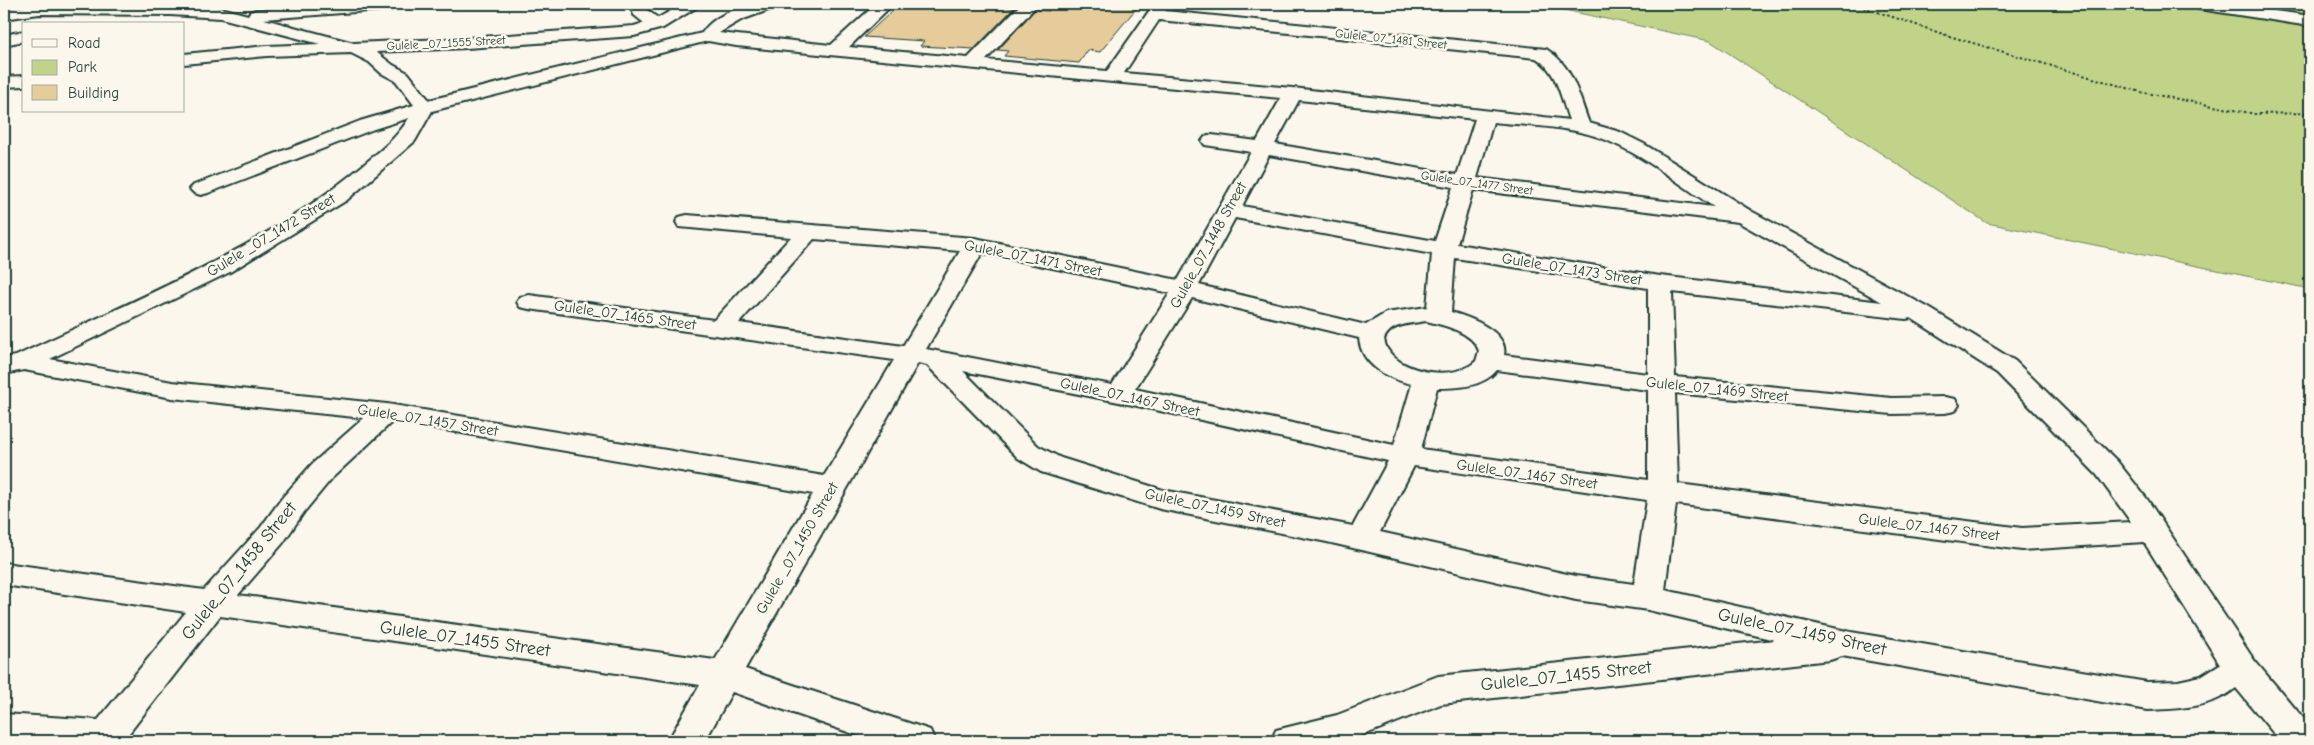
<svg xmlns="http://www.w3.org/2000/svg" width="2314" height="745" font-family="'Comic Neue',sans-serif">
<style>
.green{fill:#c1d388;stroke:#70885e}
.building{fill:#e6cb9b;stroke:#1f3d34}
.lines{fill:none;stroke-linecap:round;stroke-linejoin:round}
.minor-casing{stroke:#1f3d34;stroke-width:4}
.path{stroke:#1f3d34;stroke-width:2;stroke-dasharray:2.5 2.5;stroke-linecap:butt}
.minor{fill:#fbf7ec;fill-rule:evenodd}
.labels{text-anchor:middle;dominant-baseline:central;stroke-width:5;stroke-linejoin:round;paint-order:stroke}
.far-street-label{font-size:12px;fill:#1f3d34;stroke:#fbf7ec}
.street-label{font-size:15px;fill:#1f3d34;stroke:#fbf7ec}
.near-street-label{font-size:18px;fill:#1f3d34;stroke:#fbf7ec}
</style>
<rect width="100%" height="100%" fill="#fbf7ec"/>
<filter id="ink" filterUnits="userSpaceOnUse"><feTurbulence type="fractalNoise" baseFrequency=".02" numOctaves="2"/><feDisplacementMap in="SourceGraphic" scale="10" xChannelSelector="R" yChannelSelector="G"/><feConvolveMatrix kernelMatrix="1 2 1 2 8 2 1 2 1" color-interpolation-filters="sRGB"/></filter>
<g filter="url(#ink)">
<polygon class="green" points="1536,4 2310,4 2310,289 1987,223 1710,41"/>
<g class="building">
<polygon points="900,4 966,4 1014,8 974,49 920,46 924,41 864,37"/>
<polygon points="1049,4 1140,4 1100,52 1088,50 1079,63 1004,56 1008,51 998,50 1035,10 1049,11"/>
</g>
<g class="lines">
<g class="minor-casing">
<g id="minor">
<path d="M40,4L170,5L221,8L248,15L250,12L256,10L337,4H402L400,7L394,9L264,19L354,43L467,38L634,26L644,23L634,15L630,4H646L647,10L658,18L683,4H702L663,28L634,36L467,48L376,52L393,65L408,73L429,100L702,33C717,10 755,2 779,4L777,7L741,20L719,33L831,45L876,4H893L849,47L968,58L1021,4H1038L986,60L1107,71L1154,4H1170L1165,11L1546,49C1573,65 1579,97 1589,123L1620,132L1644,144L1751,211L1929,308L2015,361L2117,461L2147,499L2254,660L2310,726V741H2280L2236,688C2211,708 2178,709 2147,710L1842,656L1830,660L1441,704L1349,741H1271L1276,730L1337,715L1438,676L1775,640L1648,610L1576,600L1327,542L1160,509L1041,472L1018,458L927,365L918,363L745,669L930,730L935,741H874L732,692L705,741H668L700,685L220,616L123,741H4V714L98,720L186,612L4,585V563L204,590L261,527L282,498L312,464L364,418L172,398L24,370L4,374V358L16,356C134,300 261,250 362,166C380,151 397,138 409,118L374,129L208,193L201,195L194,193L190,189L194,185L360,121L414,105L396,81L381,73L369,62L351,53L267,56L184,64V54L267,46L320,44L221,18L170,15L39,14L4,19V9ZM1159,20L1536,58C1557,70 1561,98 1569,120L1293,88L1124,73ZM708,41L736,46L1281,98L1257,141L1212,135L1205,137L1202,141L1205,145L1251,152L1178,280L975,238L687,215L679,217L676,222L679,227L791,237L714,320L529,295L520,297L517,302L520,307L529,309L894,360L824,476L387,404L172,382L50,359L230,272L347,200L415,141L432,111ZM1299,100L1475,119L1457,175L1275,144ZM1493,122C1530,126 1572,126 1606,140C1645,156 1679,184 1714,207L1477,178ZM1269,155L1453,187L1435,241L1242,206ZM1473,190L1738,222L1882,302L1660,276L1457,244ZM1235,218L1432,254L1427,307L1386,313L1366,325L1199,285ZM814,239L960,251L903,346L739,323ZM982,253L1170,293L1112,385L926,349ZM1455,258L1648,288V374L1504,355C1509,331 1468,317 1451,312ZM1672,292L1906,319L1911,318L1997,373L2097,475L2131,522L2022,528L1678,484L1675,393L1892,414L1945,413L1955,411L1959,405L1955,399L1945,397L1892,398L1675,377ZM1192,298L1359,338C1361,365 1388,379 1412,384L1394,445L1135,389ZM1426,321C1444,325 1473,332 1479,351L1476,361C1456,381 1403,374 1388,350C1386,348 1385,343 1384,339C1391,323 1410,324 1426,321ZM1497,370L1648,390V480L1421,449L1437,388C1458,388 1483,387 1497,370ZM963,371L1119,402L1388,461L1353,526L1163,490L1061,458L1038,446ZM393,421L813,494L715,660L238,595L283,543L304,512L332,478ZM1414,466L1647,500L1634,584L1576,576L1380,532ZM1676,504L2022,550L2144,542L2220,664L2201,676L2178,681L2147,682L1851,632L1665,590Z"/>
<polygon points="2191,4 2229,4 2310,16 2310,26 2199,9 2193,7"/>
<polygon points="24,31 24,41 4,45 4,35"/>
<polygon points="24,76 24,86 4,87 4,77"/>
</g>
</g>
<polyline class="path" points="1854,4 1949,36 2141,92 2255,114 2310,113"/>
<use href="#minor" class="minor"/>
</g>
</g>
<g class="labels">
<g class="far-street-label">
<text transform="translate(1391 39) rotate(6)">Gulele_07_1481 Street</text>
<text transform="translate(446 43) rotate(-3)">Gulele _07_1555 Street</text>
<text transform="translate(1477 183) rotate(8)">Gulele_07_1477 Street</text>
</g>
<g class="street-label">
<text transform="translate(271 235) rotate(-31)">Gulele _07_1472 Street</text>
<text transform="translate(1208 245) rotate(-61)">Gulele_07_1448 Street</text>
<text transform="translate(1033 258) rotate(11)">Gulele_07_1471 Street</text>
<text transform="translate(1572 269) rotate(9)">Gulele_07_1473 Street</text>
<text transform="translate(625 315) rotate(8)">Gulele_07_1465 Street</text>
<text transform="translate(1717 389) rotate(6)">Gulele_07_1469 Street</text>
<text transform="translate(1130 397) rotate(12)">Gulele_07_1467 Street</text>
<text transform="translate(428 420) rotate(9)">Gulele_07_1457 Street</text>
<text transform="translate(1527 474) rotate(8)">Gulele_07_1467 Street</text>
<text transform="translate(1215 508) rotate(12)">Gulele_07_1459 Street</text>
<text transform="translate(1929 527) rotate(7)">Gulele_07_1467 Street</text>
<text transform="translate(797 548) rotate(-60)">Gulele _07_1450 Street</text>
</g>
<g class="near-street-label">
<text transform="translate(239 571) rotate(-51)">Gulele_07_1458 Street</text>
<text transform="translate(1802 632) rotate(12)">Gulele_07_1459 Street</text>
<text transform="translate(465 639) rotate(8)">Gulele_07_1455 Street</text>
<text transform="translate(1566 676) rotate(-6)">Gulele_07_1455 Street</text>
</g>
</g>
<rect width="2314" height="745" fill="none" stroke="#fbf7ec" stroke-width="20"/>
<rect x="10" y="10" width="2294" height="725" fill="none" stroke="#1f3d34" stroke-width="2" filter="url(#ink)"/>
<rect x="22" y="22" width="162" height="90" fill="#fbf7ec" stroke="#a3ada2"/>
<rect x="32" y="39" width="25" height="8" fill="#fbf7ec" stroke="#a3ada2"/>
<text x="68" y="48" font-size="15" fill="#1f3d34">Road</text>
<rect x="32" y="60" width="25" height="15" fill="#c1d388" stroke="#a3ada2"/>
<text x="68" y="72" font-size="15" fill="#1f3d34">Park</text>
<rect x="32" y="85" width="25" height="15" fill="#e6cb9b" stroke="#a3ada2"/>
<text x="68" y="98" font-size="15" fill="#1f3d34">Building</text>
</svg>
